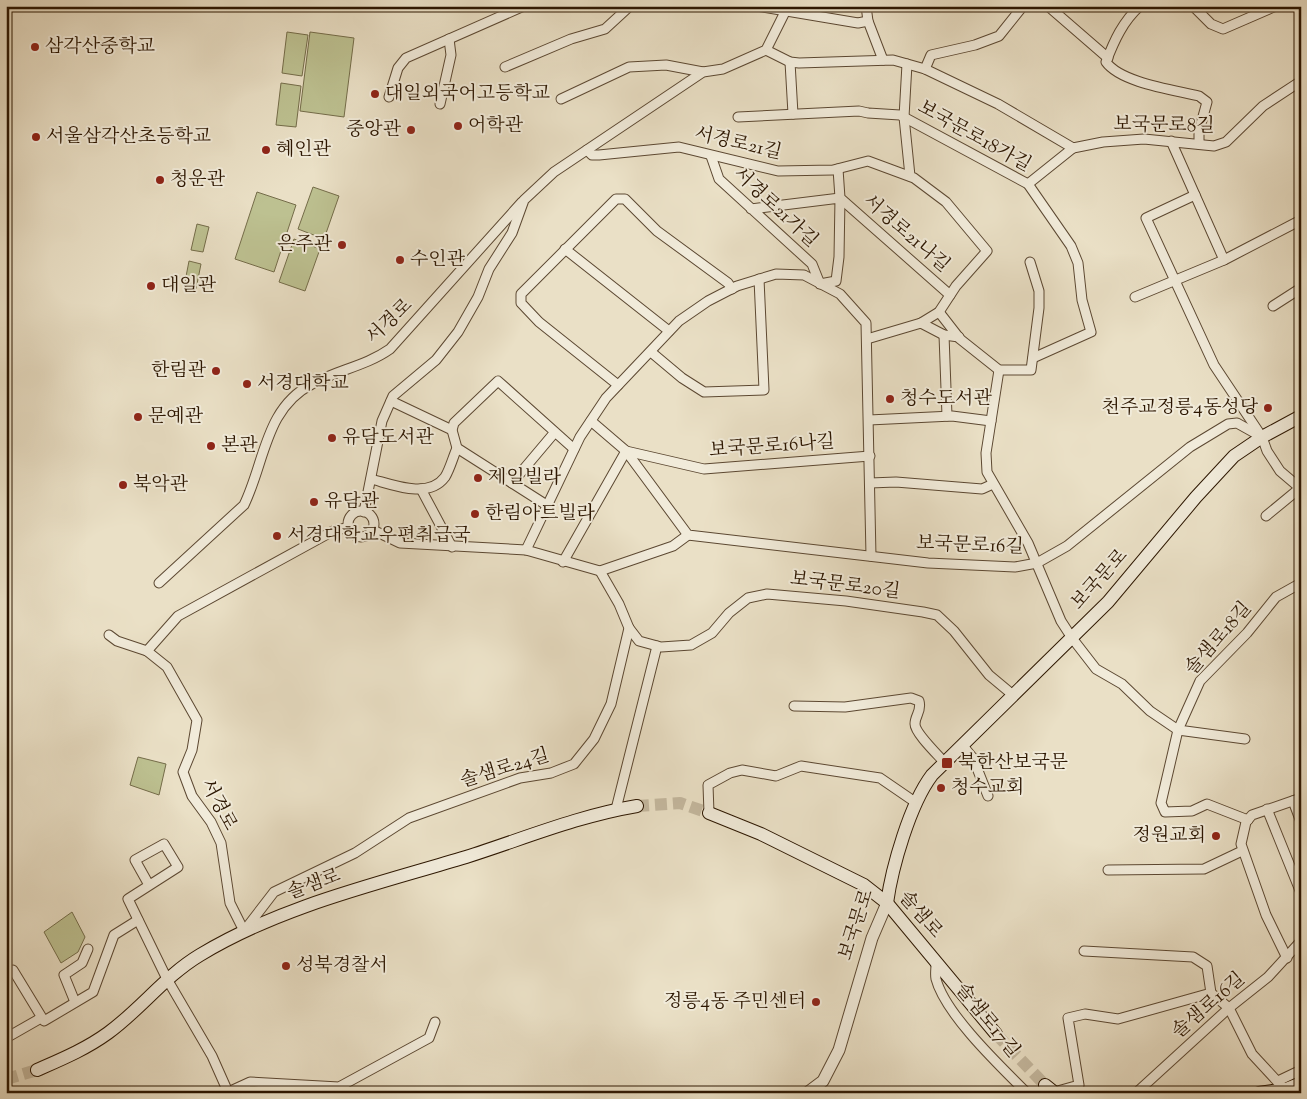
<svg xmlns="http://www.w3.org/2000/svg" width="1307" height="1099" font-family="'Sorts Mill Goudy','Noto Serif KR',serif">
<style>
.green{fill:#bdc191;stroke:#746c49}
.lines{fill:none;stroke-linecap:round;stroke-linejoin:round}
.secondary-tunnel{stroke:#c4b89f;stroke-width:12;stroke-dasharray:12 6;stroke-linecap:butt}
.minor-casing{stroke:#5c4832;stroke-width:11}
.tertiary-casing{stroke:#5c4832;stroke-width:13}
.secondary-casing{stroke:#2c1601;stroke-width:14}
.minor{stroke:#f1ebda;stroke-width:9}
.tertiary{stroke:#f1ebda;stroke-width:11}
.secondary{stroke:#f1ebda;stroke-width:12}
.poi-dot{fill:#8f2418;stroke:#f1ebda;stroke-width:2}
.labels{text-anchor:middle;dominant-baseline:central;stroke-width:4;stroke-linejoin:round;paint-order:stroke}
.poi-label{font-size:19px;fill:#2c1601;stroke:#f1ebda;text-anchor:start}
.street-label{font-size:19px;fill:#2c1601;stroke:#f1ebda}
</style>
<rect width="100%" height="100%" fill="#eae0c6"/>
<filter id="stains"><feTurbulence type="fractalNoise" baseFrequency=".004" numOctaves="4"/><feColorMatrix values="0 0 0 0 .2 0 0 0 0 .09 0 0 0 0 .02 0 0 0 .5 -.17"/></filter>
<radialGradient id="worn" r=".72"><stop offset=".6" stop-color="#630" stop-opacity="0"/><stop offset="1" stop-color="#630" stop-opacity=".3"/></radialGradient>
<g class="green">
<polygon points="287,32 308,35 302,76 282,73"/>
<polygon points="310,32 354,38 344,117 300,111"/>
<polygon points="281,83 301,86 296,127 276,125"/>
<polygon points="313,187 339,196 324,239 298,229"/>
<polygon points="257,192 296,205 274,272 235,259"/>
<polygon points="197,224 209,227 203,252 191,250"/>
<polygon points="294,239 320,249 305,291 279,282"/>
<polygon points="189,261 201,264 196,289 184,287"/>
<polygon points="138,757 166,764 159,795 130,785"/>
<polygon points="72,912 85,937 78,952 61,963 44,932"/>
</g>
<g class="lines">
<g class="secondary-tunnel">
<polyline points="637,806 680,803 709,813"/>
<polyline points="996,1034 1045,1085"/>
<polyline points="6,1079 37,1070"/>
</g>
<g class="minor-casing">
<g id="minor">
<polyline points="757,6 858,23 868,21"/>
<polyline points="866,6 868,21 883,60"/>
<polyline points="1048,6 1108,58"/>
<path d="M1140,6C1123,21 1114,41 1106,62C1121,83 1175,90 1199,96L1207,102L1199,131V144"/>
<polyline points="1193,6 1211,24 1223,29 1276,6"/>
<polyline points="766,50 790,62 799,63 893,60 925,69 998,104 1073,148 1103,142 1144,139 1214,146 1226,142 1263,106 1301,81"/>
<polyline points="790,62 793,114"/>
<polyline points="907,64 904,117 910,176"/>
<polyline points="505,67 571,39 605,29 630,6"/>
<polyline points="925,69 931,55 975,45 999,36 1023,6"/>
<polyline points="389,97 398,68 406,58 524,6"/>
<polyline points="561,99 629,67 666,65 703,72"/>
<polyline points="440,104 451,55 449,39"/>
<polyline points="738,117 859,111 868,113 900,115 1028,184 1071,246 1078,263 1082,300 1091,332 1033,358"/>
<polyline points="1171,141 1224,260"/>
<polyline points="587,150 592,155 599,155 679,147 778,171 833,170 868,161 914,178 946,202 987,251 956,286 939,312 921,323"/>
<polyline points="711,156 719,179 812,264 820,284 836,281 839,257 840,198 751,209"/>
<polyline points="838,169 840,198 950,295"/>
<polyline points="1028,184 1073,148"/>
<polyline points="1195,195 1146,218 1214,365 1262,437 1267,451 1280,471 1300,488 1266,516"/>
<polyline points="565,249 669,331"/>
<polyline points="1135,297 1224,260 1301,220"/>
<polyline points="1273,306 1301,288"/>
<polyline points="939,312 960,339 999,370 1031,370 1039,308 1039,291 1030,262"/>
<polyline points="944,335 947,416"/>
<polyline points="867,339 921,323 944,335 959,337"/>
<polyline points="651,352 682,378 704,392 764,390 759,279"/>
<polyline points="999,370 986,453 987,472 1028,543 1061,621 1072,638 1096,669 1122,684 1150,711 1178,730 1245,739"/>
<polyline points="618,385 539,322 521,303 521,294 616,199 625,199 657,231 728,283 732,289"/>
<polyline points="391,401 452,430"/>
<polyline points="869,420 952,416 991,421"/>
<polyline points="591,421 626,451 688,535 928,563 1015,567 1037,563 1067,546 1190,447 1228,424 1237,423 1262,437"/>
<polyline points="555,432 512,483 457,448 452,430 454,423 498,381 574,449"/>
<path d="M371,479C391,484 428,500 445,477C450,469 453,457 457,448"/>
<polyline points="512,483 548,506"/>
<polyline points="870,483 896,482 982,489 993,484"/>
<polyline points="421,489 452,547"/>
<circle cx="361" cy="524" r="13"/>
<polyline points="364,512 382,421 393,396 436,360 458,332 478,297 489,269 512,233 524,200 554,172 703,72 723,69 766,50 788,6"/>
<polyline points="349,527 333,531 178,616 147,651 167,667 197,720 192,750 183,772 192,796 211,822 221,843 230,903 244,931 274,892 355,853 409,818 520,778 551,773 574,764 594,739 611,704 629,628 619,604 600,571"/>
<polyline points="373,530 400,543 526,550 600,571 673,546 688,535"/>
<polyline points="526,550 580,437 606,398 679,321 708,301 737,286 776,274 804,275 840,294 866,323 871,556"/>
<polyline points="563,562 626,451 704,469 870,456"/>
<path d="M159,583L244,505C265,462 265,408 312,384C337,370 366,366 390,349L522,202"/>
<polyline points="629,628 639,641 661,647 691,645 712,633 729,613 748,598 767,594 846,601 923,612 937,615 954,631 989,675 1013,695"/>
<polyline points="109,635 117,641 147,651"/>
<path d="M794,706L845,707L911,698L919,701C922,711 915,715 915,724C915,733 938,755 945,763"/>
<polyline points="963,746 973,758 988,796"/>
<polyline points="1293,801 1301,822"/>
<polyline points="616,809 657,646"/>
<polyline points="1267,809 1301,893"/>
<polyline points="709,813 708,785 730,773 742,770 776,776 801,766 880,778 915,802"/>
<polyline points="1248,820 1207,804 1192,811 1165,812 1161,803 1178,730 1200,681 1247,633 1276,597 1301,583"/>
<polyline points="1108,870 1204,869 1242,851"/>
<polyline points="149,885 135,860 164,844 178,867 128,899 167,979 212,1056 228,1092"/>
<polyline points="1084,951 1193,957 1207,966 1211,993"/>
<polyline points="1287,958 1266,915 1241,844 1246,822 1252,815 1301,798"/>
<path d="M936,964C936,969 935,974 936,979C945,1014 1001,1067 1027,1093"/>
<polyline points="6,974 13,970 44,1021 93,992 114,935 138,920"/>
<polyline points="1211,993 1229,1008 1252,1054 1288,1093"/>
<polyline points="75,1002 64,975 82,963 88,949"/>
<polyline points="6,1038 41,1018"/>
<polyline points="1278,1081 1301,1070"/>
<polyline points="1054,1092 1079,1085 1068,1018 1085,1014 1118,1019 1211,993"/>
<polyline points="226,1093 250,1082 339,1087 429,1038 435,1022"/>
<polyline points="1136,1093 1229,1008 1268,977 1301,941"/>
</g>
</g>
<g class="tertiary-casing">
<polyline id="tertiary" points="807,1093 823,1081 839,1050 872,938 887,903"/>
</g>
<g class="secondary-casing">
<g id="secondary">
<polyline points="709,813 761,834 864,885 887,903 996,1034"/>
<path d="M887,903C892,867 910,804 932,775L1108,602L1196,497L1234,456L1262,437L1301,416"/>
<path d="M37,1070C62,1059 86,1049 108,1033C141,1009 165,976 200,955C281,906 377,884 466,857C523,839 577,816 637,806"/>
<polyline points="1045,1085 1055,1093"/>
<polyline points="1259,1093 1286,1089 1301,1083"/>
</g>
</g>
<use href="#minor" class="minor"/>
<use href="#tertiary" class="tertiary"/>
<use href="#secondary" class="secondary"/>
</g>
<g class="poi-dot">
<circle cx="35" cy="47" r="5"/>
<circle cx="375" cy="94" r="5"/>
<circle cx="458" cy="126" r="5"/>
<circle cx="411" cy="130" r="5"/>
<circle cx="36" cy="137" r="5"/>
<circle cx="266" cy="150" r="5"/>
<circle cx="160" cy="180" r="5"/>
<circle cx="342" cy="245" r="5"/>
<circle cx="400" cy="260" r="5"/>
<circle cx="151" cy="286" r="5"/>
<circle cx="216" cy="371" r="5"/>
<circle cx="247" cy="384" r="5"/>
<circle cx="890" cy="399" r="5"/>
<circle cx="1268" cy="408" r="5"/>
<circle cx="138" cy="417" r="5"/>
<circle cx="332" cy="438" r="5"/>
<circle cx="211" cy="446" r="5"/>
<circle cx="478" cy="478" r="5"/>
<circle cx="123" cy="485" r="5"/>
<circle cx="314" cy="502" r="5"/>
<circle cx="475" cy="514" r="5"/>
<circle cx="277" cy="536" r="5"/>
<rect x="941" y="757" width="12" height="12" rx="2.5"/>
<circle cx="941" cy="788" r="5"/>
<circle cx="1216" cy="836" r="5"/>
<circle cx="286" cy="966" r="5"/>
<circle cx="816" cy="1002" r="5"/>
</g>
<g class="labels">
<g class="poi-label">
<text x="45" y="47">삼각산중학교</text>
<text x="385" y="94">대일외국어고등학교</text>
<text x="468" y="126">어학관</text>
<text x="401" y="130" text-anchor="end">중앙관</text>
<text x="46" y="137">서울삼각산초등학교</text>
<text x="276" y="150">혜인관</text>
<text x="170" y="180">청운관</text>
<text x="332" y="245" text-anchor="end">은주관</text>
<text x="410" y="260">수인관</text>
<text x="161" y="286">대일관</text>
<text x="206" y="371" text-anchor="end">한림관</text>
<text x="257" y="384">서경대학교</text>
<text x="900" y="399">청수도서관</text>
<text x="1258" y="408" text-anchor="end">천주교정릉4동성당</text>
<text x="148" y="417">문예관</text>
<text x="342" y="438">유담도서관</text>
<text x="221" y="446">본관</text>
<text x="488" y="478">제일빌라</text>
<text x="133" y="485">북악관</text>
<text x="324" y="502">유담관</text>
<text x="485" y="514">한림아트빌라</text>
<text x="287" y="536">서경대학교우편취급국</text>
<text x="958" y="763">북한산보국문</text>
<text x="951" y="788">청수교회</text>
<text x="1206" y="836" text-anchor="end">정원교회</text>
<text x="296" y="966">성북경찰서</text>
<text x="806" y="1002" text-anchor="end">정릉4동 주민센터</text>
</g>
<g class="street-label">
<text transform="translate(1164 126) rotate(1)">보국문로8길</text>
<text transform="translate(974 137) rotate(29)">보국문로18가길</text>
<text transform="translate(738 144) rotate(13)">서경로21길</text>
<text transform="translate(775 208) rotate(43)">서경로21가길</text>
<text transform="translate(906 234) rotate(41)">서경로21나길</text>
<text transform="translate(390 322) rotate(-44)">서경로</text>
<text transform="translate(772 447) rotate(-4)">보국문로16나길</text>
<text transform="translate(970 546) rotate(2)">보국문로16길</text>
<text transform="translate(1100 580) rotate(-48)">보국문로</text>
<text transform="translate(845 586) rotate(7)">보국문로20길</text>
<text transform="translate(1219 639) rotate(-49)">솔샘로18길</text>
<text transform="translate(505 769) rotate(-17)">솔샘로24길</text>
<text transform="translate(218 805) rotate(62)">서경로</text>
<text transform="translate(314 885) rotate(-20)">솔샘로</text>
<text transform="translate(920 915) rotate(49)">솔샘로</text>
<text transform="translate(857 925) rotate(-72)">보국문로</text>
<text transform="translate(1209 1006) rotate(-41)">솔샘로16길</text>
<text transform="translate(987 1021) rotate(51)">솔샘로17길</text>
</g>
</g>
<rect width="1307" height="1099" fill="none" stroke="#eae0c6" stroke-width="25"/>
<rect x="8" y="8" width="1292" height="1084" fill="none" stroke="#2c1601" stroke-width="2.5"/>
<rect x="12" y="12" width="1282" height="1074" fill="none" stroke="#2c1601"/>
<rect width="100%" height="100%" filter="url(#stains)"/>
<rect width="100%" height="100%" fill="url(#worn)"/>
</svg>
